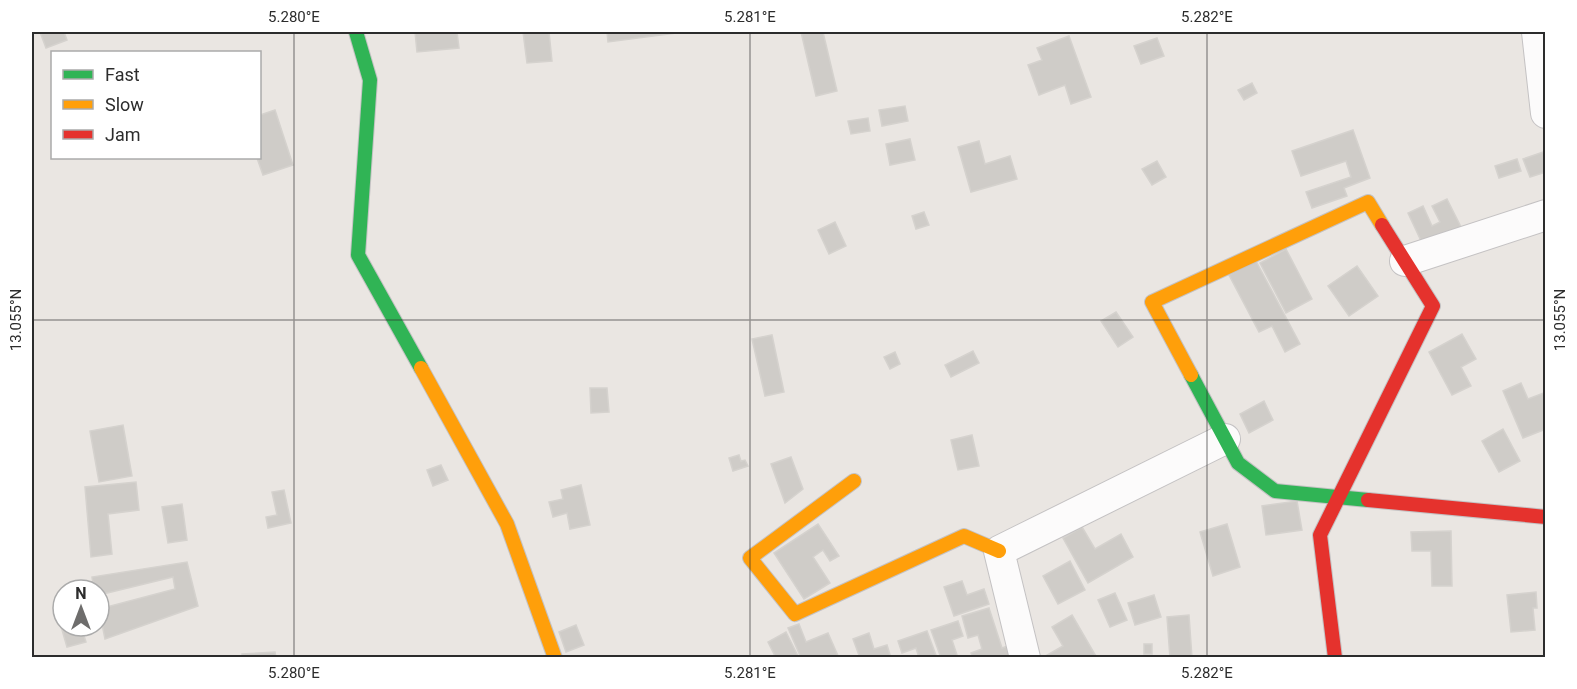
<svg xmlns="http://www.w3.org/2000/svg" width="1577" height="689" font-family="Roboto,sans-serif">
<style>
.building{fill:#cfccc8;stroke:#d5d2ce;stroke-width:1.5}
.lines{fill:none;stroke-linecap:round;stroke-linejoin:round}
.street-casing{stroke:#c4c2c3;stroke-width:32}
.fast-casing{stroke:#c4c2c3;stroke-width:16}
.slow-casing{stroke:#c4c2c3;stroke-width:16}
.jam-casing{stroke:#c4c2c3;stroke-width:16}
.street{stroke:#fcfbfb;stroke-width:30}
.fast{stroke:#30b455;stroke-width:14}
.slow{stroke:#ff9f0a;stroke-width:14}
.jam{stroke:#e5322d;stroke-width:14}
.ticks{fill:none;stroke:#2c2c2c;stroke-width:1.5;stroke-opacity:0.45}
.neatline{fill:none;stroke:#2c2c2c;stroke-width:2}
.ticks-label{font-size:15px;text-anchor:middle;fill:#2c2c2c}
</style>
<rect width="100%" height="100%" fill="#eae6e2"/>
<g class="building">
<polygon points="40,32 64,32 67,40 46,48"/>
<polygon points="415,32 457,32 459,48 417,52"/>
<polygon points="523,32 549,32 552,61 527,63"/>
<polygon points="607,32 684,32 608,42"/>
<polygon points="801,32 823,32 837,91 816,96"/>
<polygon points="1069,36 1091,97 1071,104 1065,85 1039,95 1028,65 1042,60 1037,48"/>
<polygon points="1157,38 1164,56 1141,64 1134,46"/>
<polygon points="1252,83 1257,93 1244,100 1238,90"/>
<polygon points="905,106 908,121 882,126 879,110"/>
<polygon points="275,110 293,165 263,175 257,158 260,158 260,115"/>
<polygon points="868,118 870,131 851,134 848,121"/>
<polygon points="1353,130 1370,178 1344,188 1347,196 1312,208 1306,192 1351,177 1346,161 1301,176 1292,151"/>
<polygon points="910,139 915,160 890,165 886,144"/>
<polygon points="979,141 985,164 1010,156 1017,179 971,192 958,147"/>
<polygon points="1546,151 1546,172 1530,177 1523,159"/>
<polygon points="1517,159 1521,171 1499,178 1495,166"/>
<polygon points="1157,161 1166,177 1152,185 1142,169"/>
<polygon points="1447,199 1461,227 1423,245 1408,213 1423,206 1432,226 1440,222 1432,206"/>
<polygon points="924,212 929,225 916,229 912,216"/>
<polygon points="835,222 846,246 829,254 818,230"/>
<polygon points="1286,249 1312,299 1286,313 1260,263"/>
<polygon points="1256,261 1300,344 1285,352 1272,326 1259,332 1229,275"/>
<polygon points="1357,266 1378,296 1349,316 1328,286"/>
<polygon points="1116,312 1133,337 1118,347 1101,321"/>
<polygon points="1462,334 1476,359 1461,367 1471,386 1452,395 1429,352"/>
<polygon points="772,335 784,392 765,396 752,339"/>
<polygon points="973,351 979,363 951,377 945,365"/>
<polygon points="895,352 900,364 890,369 884,357"/>
<polygon points="1521,383 1528,399 1546,392 1546,429 1523,438 1503,391"/>
<polygon points="590,388 607,388 609,412 591,413"/>
<polygon points="1264,401 1273,420 1249,433 1240,414"/>
<polygon points="123,425 132,476 99,482 90,431"/>
<polygon points="1503,429 1520,461 1499,472 1482,441"/>
<polygon points="972,435 979,466 958,470 951,440"/>
<polygon points="739,455 741,461 745,460 748,466 733,471 729,458"/>
<polygon points="791,457 803,489 785,503 771,464"/>
<polygon points="441,465 448,480 433,486 427,470"/>
<polygon points="136,482 139,510 108,514 112,554 91,557 85,487"/>
<polygon points="581,485 590,525 570,529 567,513 553,517 549,502 563,499 561,490"/>
<polygon points="284,490 291,523 268,528 266,517 277,515 272,492"/>
<polygon points="1297,501 1302,530 1266,535 1262,506"/>
<polygon points="182,504 187,540 168,543 162,507"/>
<polygon points="818,524 839,556 830,561 823,550 813,557 830,583 804,599 774,553"/>
<polygon points="1227,524 1240,567 1213,576 1200,532"/>
<polygon points="1082,527 1095,549 1121,534 1133,557 1088,583 1063,538"/>
<polygon points="1451,531 1452,586 1432,586 1431,551 1412,551 1411,532"/>
<polygon points="1070,561 1085,590 1058,604 1043,576"/>
<polygon points="187,562 198,606 105,639 99,609 175,589 173,577 99,595 99,590 94,590 92,577"/>
<polygon points="962,581 967,595 984,589 989,604 954,616 944,587"/>
<polygon points="1536,592 1537,608 1533,608 1535,630 1511,632 1507,595"/>
<polygon points="1115,593 1127,620 1110,627 1098,600"/>
<polygon points="1154,595 1161,617 1135,625 1128,603"/>
<polygon points="989,608 1002,648 1008,646 1012,658 973,658 971,653 982,649 978,635 968,638 962,616"/>
<polygon points="1072,615 1097,658 1042,658 1063,646 1052,627"/>
<polygon points="1189,615 1192,658 1170,658 1167,617"/>
<polygon points="958,621 963,636 952,640 958,658 941,658 931,630"/>
<polygon points="63,622 63,626 81,626 86,642 67,647 60,623"/>
<polygon points="799,624 806,642 828,633 839,658 801,658 788,628"/>
<polygon points="576,625 584,645 566,652 559,632"/>
<polygon points="927,631 937,658 919,658 916,648 902,653 898,641"/>
<polygon points="786,632 799,658 776,658 768,642"/>
<polygon points="869,633 874,649 887,645 891,658 860,658 853,639"/>
<rect x="1144" y="644" width="8" height="10"/>
<polygon points="275,652 276,658 242,658 242,654"/>
</g>
<g class="lines">
<g class="street-casing">
<g id="street">
<polyline points="1537,32 1546,113"/>
<polyline points="1405,261 1546,215"/>
<polyline points="1025,658 999,551 1225,439"/>
</g>
</g>
<g class="fast-casing">
<g id="fast">
<polyline points="356,32 370,80 358,255 421,368"/>
<polyline points="1191,375 1238,463 1275,491 1368,500"/>
</g>
</g>
<g class="slow-casing">
<g id="slow">
<polyline points="421,368 507,524 555,658"/>
<polyline points="1191,375 1152,302 1368,202 1382,225"/>
<polyline points="854,481 750,558 795,614 964,536 999,551"/>
</g>
</g>
<g class="jam-casing">
<g id="jam">
<polyline points="1368,500 1546,517"/>
<polyline points="1335,658 1320,535 1433,306 1382,225"/>
</g>
</g>
<use href="#street" class="street"/>
<use href="#fast" class="fast"/>
<use href="#slow" class="slow"/>
<use href="#jam" class="jam"/>
</g>
<path class="ticks" d="M294,32V658M750,32V658M1207,32V658M32,320H1546"/>
<rect width="1577" height="689" fill="none" stroke="#ffffff" stroke-width="66"/>
<rect x="51" y="51" width="210" height="108" fill="#ffffff" stroke="#ababab" stroke-width="1.5"/>
<rect x="63" y="70" width="30" height="9" fill="#30b455" stroke="#ababab" stroke-width="1.5"/>
<text x="105" y="81" font-size="18" fill="#2c2c2c">Fast</text>
<rect x="63" y="100" width="30" height="9" fill="#ff9f0a" stroke="#ababab" stroke-width="1.5"/>
<text x="105" y="111" font-size="18" fill="#2c2c2c">Slow</text>
<rect x="63" y="130" width="30" height="9" fill="#e5322d" stroke="#ababab" stroke-width="1.5"/>
<text x="105" y="141" font-size="18" fill="#2c2c2c">Jam</text>
<g transform="translate(81 608)"><circle r="28" fill="#ffffff" stroke="#ababab" stroke-width="1.5"/>
<path d="M0-4.5L10 22L0 15L-10 22Z" fill="#6e6d6c"/>
<text y="-9" font-size="16" font-weight="bold" text-anchor="middle" fill="#2c2c2c">N</text>
</g>
<rect x="33" y="33" width="1511" height="623" class="neatline"/>
<g class="ticks-label">
<text x="294" y="22">5.280°E</text>
<text x="750" y="22">5.281°E</text>
<text x="1207" y="22">5.282°E</text>
<text transform="translate(16 320) rotate(-90)" y="5">13.055°N</text>
<text transform="translate(1560 320) rotate(-90)" y="5">13.055°N</text>
<text x="294" y="678">5.280°E</text>
<text x="750" y="678">5.281°E</text>
<text x="1207" y="678">5.282°E</text>
</g>
</svg>
